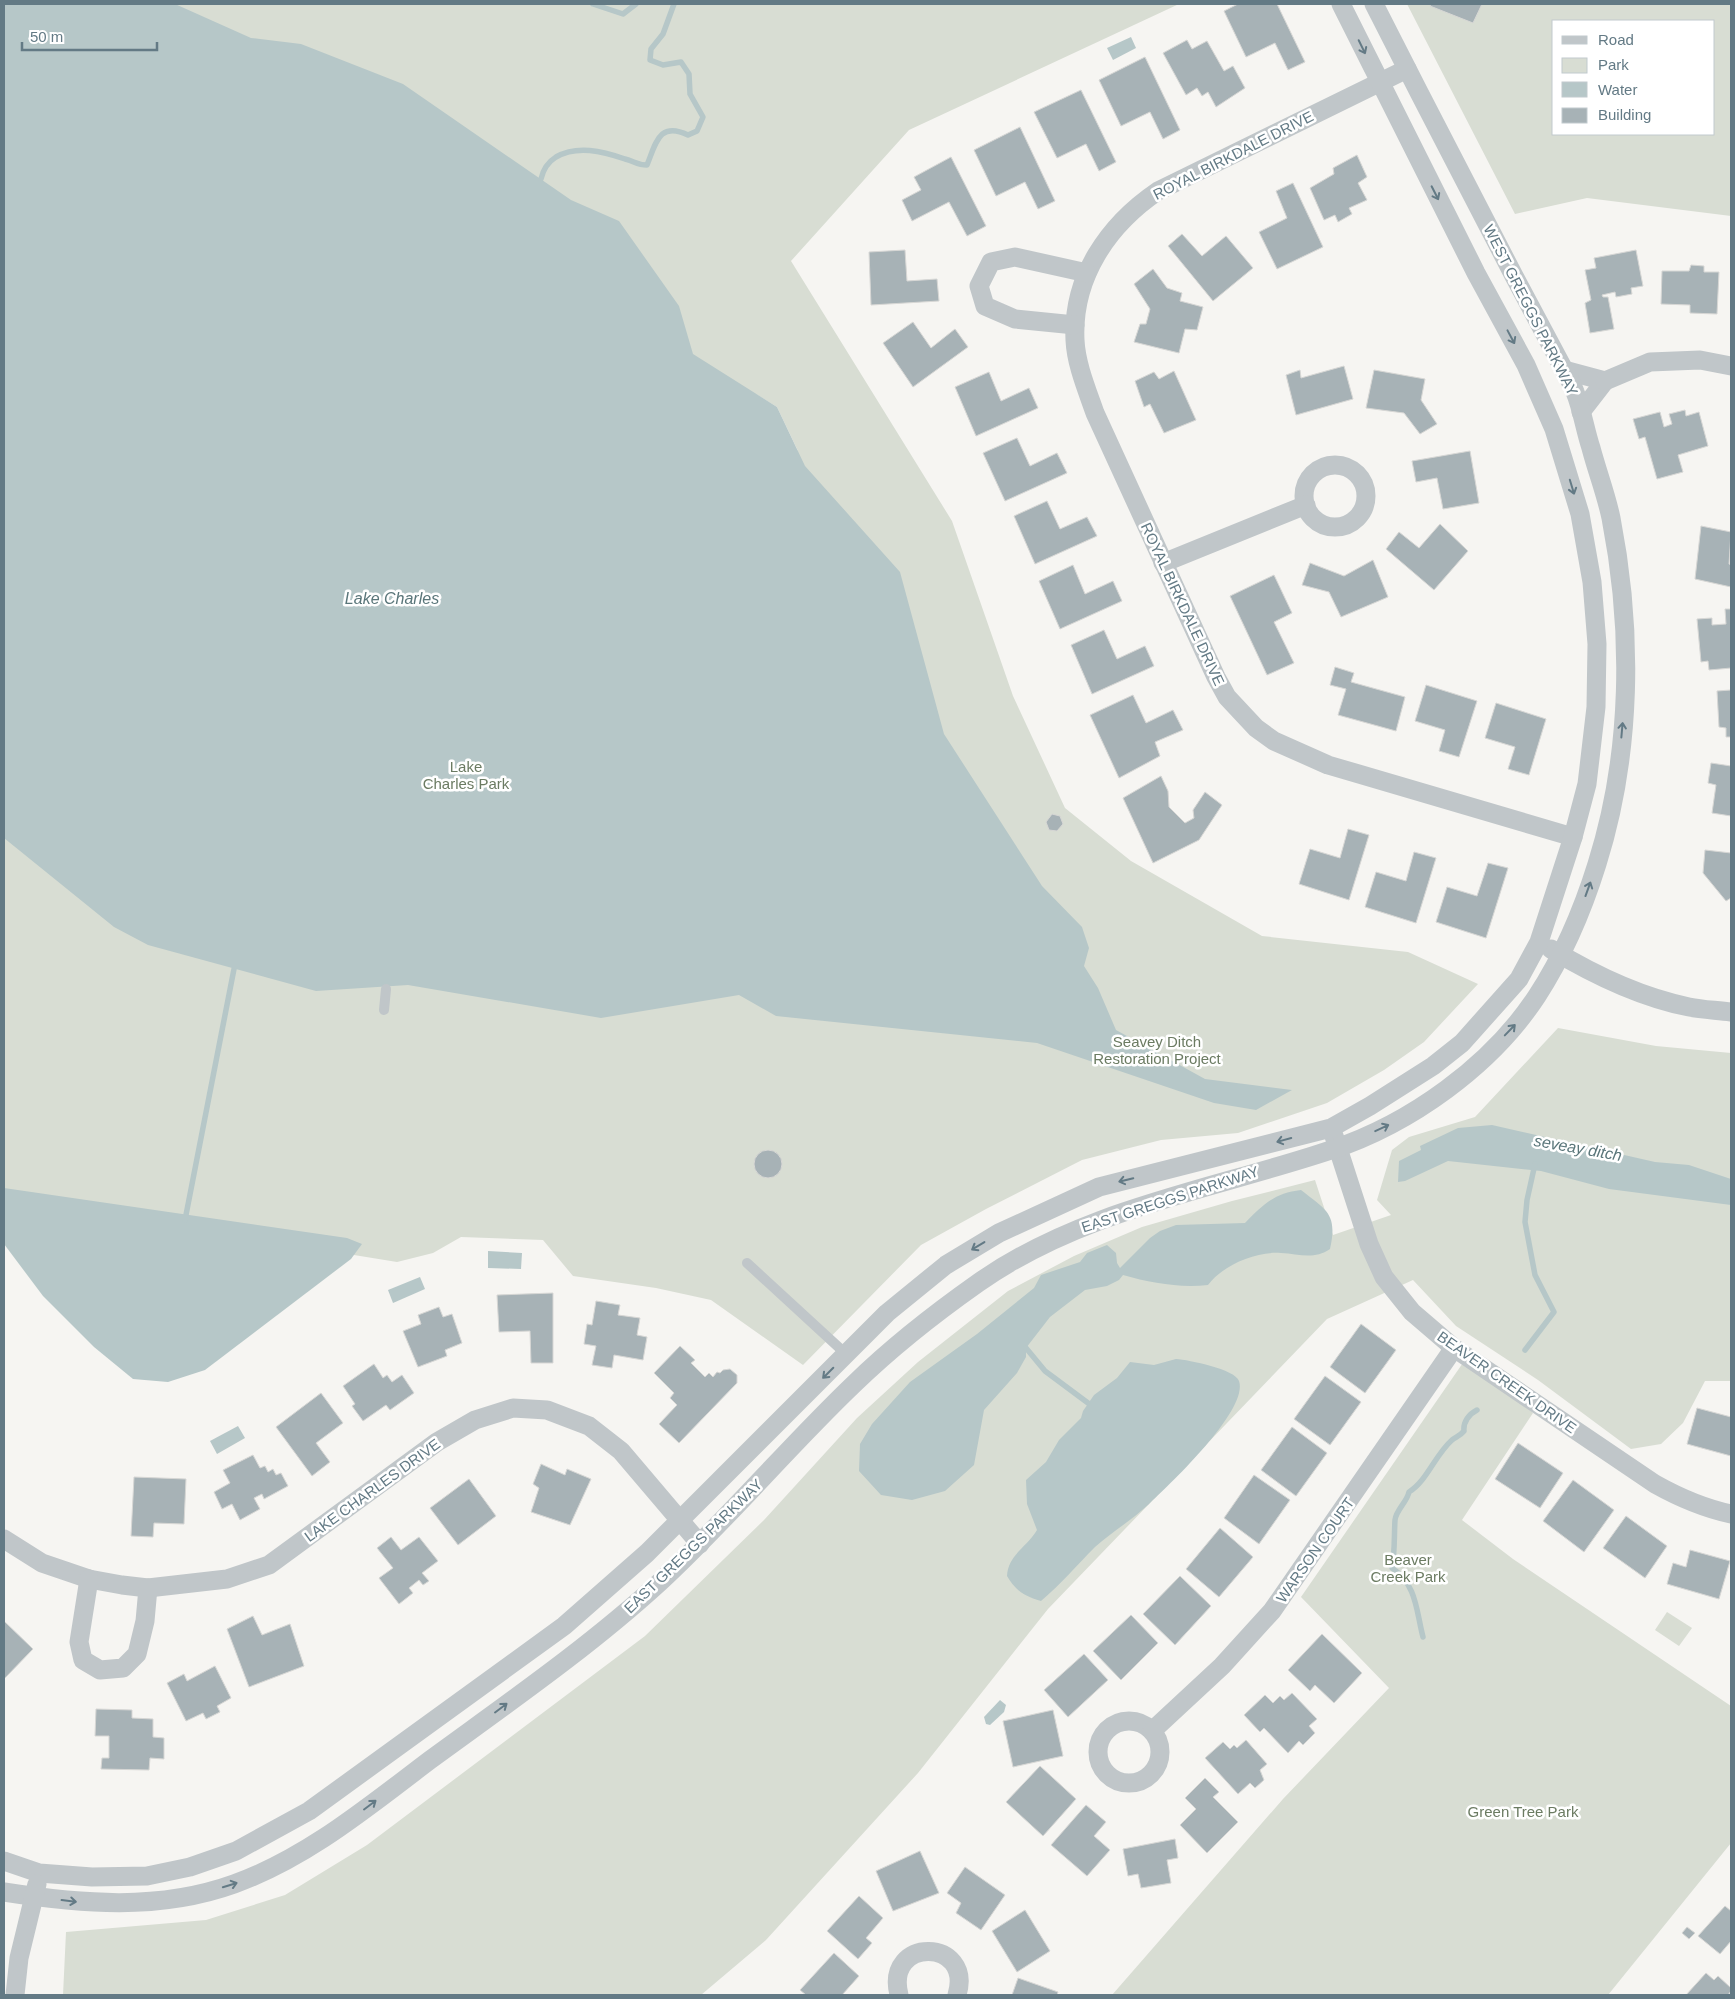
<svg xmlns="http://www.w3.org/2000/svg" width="1735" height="1999" font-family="Helvetica,sans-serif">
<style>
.green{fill:#d8ddd3;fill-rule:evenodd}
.water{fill:#b6c7c8}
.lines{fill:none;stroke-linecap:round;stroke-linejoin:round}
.stream{stroke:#b6c7c8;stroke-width:5.5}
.building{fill:#a7b2b6;stroke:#d7d7d5}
.lane{stroke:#c0c6c9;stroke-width:10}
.street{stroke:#c0c6c9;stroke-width:19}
.oneway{stroke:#637a85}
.labels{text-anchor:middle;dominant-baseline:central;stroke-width:5;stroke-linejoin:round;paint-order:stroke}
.street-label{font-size:15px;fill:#637a85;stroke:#fff}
.park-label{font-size:15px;fill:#6b7b62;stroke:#fff}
.water-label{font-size:16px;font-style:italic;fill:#5a767a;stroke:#fff}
</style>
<rect width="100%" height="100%" fill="#f6f5f2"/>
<g class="green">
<path d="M4,4H1179L909,130L791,261L952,521L1013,696L1065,808L1131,861L1262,936L1408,952L1478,984L1424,1042L1384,1070L1327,1103L1238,1133L1161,1140L1082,1160L986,1209L921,1245L803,1365L711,1300L656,1288L573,1276L543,1240L461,1237L433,1253L397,1262L4,1198ZM756,394L777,407L798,451Z"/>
<path d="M1407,4H1731V216L1587,198L1515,214ZM1554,21H1714V134H1554Z"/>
<polygon points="1558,1028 1656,1046 1731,1053 1731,1381 1705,1381 1683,1423 1661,1444 1631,1449 1538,1380 1456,1326 1413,1280 1327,1319 1048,1609 918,1773 766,1940 701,1995 63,1995 66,1932 206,1920 285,1895 367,1845 645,1636 764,1520 857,1418 918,1362 1008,1291 1074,1256 1142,1227 1232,1201 1315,1180 1333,1235 1391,1215 1377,1200 1392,1150 1409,1137 1475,1117"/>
<polygon points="1467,1357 1533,1413 1462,1520 1513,1559 1731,1706 1731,1843 1608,1995 1112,1995 1283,1799 1389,1688 1301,1597"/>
<polygon points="1667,1612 1692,1628 1679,1646 1655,1630"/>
</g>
<g class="water">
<polygon points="4,4 175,4 251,38 301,44 403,84 571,200 619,221 679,306 693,354 777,407 805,466 900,572 944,734 1042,886 1082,927 1089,948 1084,966 1098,988 1116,1030 1205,1079 1292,1090 1256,1110 1214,1103 1037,1043 776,1016 739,995 601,1018 408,985 316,991 148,945 114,927 4,838"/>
<polygon points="1131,37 1136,48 1113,60 1107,48"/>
<polygon points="1492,1125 1655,1162 1689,1165 1731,1179 1731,1205 1609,1189 1541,1171 1448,1161 1405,1181 1398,1182 1399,1161 1421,1150 1420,1146 1458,1128"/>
<polygon points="4,1188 347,1238 362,1244 351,1259 205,1370 168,1382 133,1379 94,1347 43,1296 4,1244"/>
<path d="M1301,1190C1326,1210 1338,1213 1330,1249C1314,1260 1299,1254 1281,1253C1256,1251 1223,1265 1208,1285C1179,1288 1151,1283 1123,1275L1119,1280L1107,1286L1085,1290L1050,1317L1026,1348V1357L1017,1373L984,1410L974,1465L945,1491L912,1500L881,1495L859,1471L860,1444L872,1424L910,1382L977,1334L1013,1305L1034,1288L1041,1275L1080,1262L1087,1253L1107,1245L1116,1253L1117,1263L1120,1268L1150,1238L1160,1231L1176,1225L1245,1223C1263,1205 1274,1193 1301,1190Z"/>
<polygon points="488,1251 522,1253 521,1269 488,1268"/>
<polygon points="420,1277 425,1289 393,1303 388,1290"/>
<path d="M1176,1359C1189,1360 1235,1369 1239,1381C1249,1410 1169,1485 1149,1504C1132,1520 1112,1532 1095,1547C1077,1565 1061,1584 1041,1601C1024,1596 1016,1591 1007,1576C1008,1555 1027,1547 1037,1530L1027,1504L1026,1480L1046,1462L1059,1440L1081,1418L1083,1411L1094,1395L1117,1378L1130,1362L1154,1365Z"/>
<polygon points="238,1426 245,1438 217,1454 210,1441"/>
<polygon points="1000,1700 1006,1705 1004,1712 990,1725 986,1724 984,1717"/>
</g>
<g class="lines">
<g class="stream">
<polyline points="593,4 623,14 636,4"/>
<path d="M541,179C543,170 548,162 556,157C577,145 602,151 625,159C634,161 637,165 647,165C656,143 659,121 688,135L697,131L703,117L690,94L689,74L681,62L663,65L650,60L651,49L663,34L674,4"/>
<polyline points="185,1220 234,969"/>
<polyline points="1026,1348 1045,1371 1088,1403"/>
<polyline points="1525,1350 1554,1312 1535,1275 1525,1222 1527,1200 1535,1164"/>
<path d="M1423,1637C1416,1610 1417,1585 1392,1568C1395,1552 1394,1536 1395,1520C1396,1510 1407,1502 1409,1492C1427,1481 1435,1455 1452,1440C1456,1437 1460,1436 1464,1431C1463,1422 1469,1414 1477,1410"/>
</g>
</g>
<g class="building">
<polygon points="1238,4 1277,4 1305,62 1288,70 1275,43 1246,57 1224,11"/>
<polygon points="1431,4 1482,4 1473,23 1430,6"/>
<polygon points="1187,40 1192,49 1207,41 1224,71 1233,66 1245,88 1216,107 1208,92 1202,96 1197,88 1186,95 1163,53"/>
<polygon points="1145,57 1180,130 1163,139 1150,112 1121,126 1099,80"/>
<polygon points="1081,90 1116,162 1099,171 1086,144 1057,158 1034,112"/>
<polygon points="1020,127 1055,201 1038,209 1025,182 996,196 974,150"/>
<polygon points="1357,155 1367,177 1358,183 1367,200 1349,208 1352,214 1338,222 1335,215 1324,220 1310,188 1334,174 1333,168"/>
<polygon points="951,157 986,226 967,236 949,202 912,221 902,200 921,190 914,177"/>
<polygon points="1293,183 1323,247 1277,269 1259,232 1287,218 1276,191"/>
<polygon points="1182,234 1202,256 1226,236 1253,268 1213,301 1168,246"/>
<polygon points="905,250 907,281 937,279 939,301 871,305 869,252"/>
<polygon points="1636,250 1643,286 1631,288 1632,294 1616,297 1615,292 1602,295 1603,297 1608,297 1614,329 1590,333 1585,303 1591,300 1585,270 1596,268 1594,258"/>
<polygon points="1691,265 1704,266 1704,272 1719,272 1717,314 1690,313 1690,305 1661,304 1662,271 1689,271"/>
<polygon points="1153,269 1167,288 1182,293 1180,301 1203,307 1197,330 1185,329 1179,353 1134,342 1140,324 1146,324 1150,309 1134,284"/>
<polygon points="913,322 931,348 955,329 968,347 913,387 883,343"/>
<polygon points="1344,366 1353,399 1296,415 1286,375 1300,370 1301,378"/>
<polygon points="1374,370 1425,379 1421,400 1437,424 1420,434 1404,413 1366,408"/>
<polygon points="1174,371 1196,420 1164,433 1150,404 1144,407 1135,381 1154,372 1159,379"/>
<polygon points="989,372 1001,401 1029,388 1038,408 976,436 955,387"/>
<polygon points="1685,410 1686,416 1699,412 1708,446 1678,455 1683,472 1657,479 1645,437 1639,439 1633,419 1660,412 1664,427 1672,424 1669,414"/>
<polygon points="1017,438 1030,466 1057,453 1067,473 1005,501 983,453"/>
<polygon points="1470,451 1479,503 1443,509 1437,478 1416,482 1412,461"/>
<polygon points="1047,501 1060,529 1087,517 1097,536 1035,564 1014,516"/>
<polygon points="1440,524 1468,551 1434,590 1386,549 1399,532 1419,548"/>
<polygon points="1701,526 1731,532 1729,564 1731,565 1731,587 1695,579"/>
<polygon points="1373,560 1388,597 1341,617 1329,592 1302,585 1310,563 1344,576"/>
<polygon points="1073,565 1085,594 1113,581 1122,601 1060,629 1039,581"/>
<polygon points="1274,575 1292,613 1274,622 1294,663 1267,675 1230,596"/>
<polygon points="1725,609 1731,609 1731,668 1709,670 1708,661 1701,662 1697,619 1712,618 1712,625 1726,624"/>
<polygon points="1104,630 1117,659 1145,646 1154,666 1092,694 1071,645"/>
<polygon points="1335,667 1354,673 1351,682 1405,697 1396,731 1338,715 1346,689 1330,685"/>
<polygon points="1426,685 1477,701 1459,757 1439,751 1445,730 1415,721"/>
<polygon points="1731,690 1731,737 1726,737 1726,728 1719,727 1717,691"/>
<polygon points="1133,695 1146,723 1173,710 1183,730 1155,742 1160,756 1119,778 1090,715"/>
<polygon points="1496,703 1546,719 1529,775 1508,769 1515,747 1485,738"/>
<polygon points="1711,763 1731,766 1731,816 1712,813 1716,785 1708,783"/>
<polygon points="1161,776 1168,791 1169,807 1185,823 1194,818 1193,810 1205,792 1222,805 1199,840 1153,863 1123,798"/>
<polygon points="1052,814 1060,816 1063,824 1057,831 1049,830 1046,822"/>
<polygon points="1348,829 1369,835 1349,900 1299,884 1310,849 1340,858"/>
<polygon points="1705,850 1731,853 1731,898 1726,901 1703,873"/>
<polygon points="1414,852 1436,858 1416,923 1365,907 1376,872 1406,881"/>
<polygon points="1488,863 1508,868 1486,938 1436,922 1447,887 1477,896"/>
<circle cx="768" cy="1164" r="14"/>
<polygon points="553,1293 553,1363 531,1363 530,1331 499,1332 497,1295"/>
<polygon points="596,1301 620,1305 618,1315 640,1318 637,1335 647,1337 643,1360 614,1355 612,1368 592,1365 596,1346 584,1344 587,1324 592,1325"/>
<polygon points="439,1307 443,1317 452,1314 462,1343 445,1350 447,1356 418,1367 403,1331 421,1324 418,1315"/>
<polygon points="1361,1324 1396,1350 1365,1393 1330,1367"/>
<polygon points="680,1346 695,1360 691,1363 705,1377 709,1373 713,1377 717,1372 720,1373 723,1370 730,1369 737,1375 737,1383 679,1443 659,1424 677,1405 670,1398 674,1393 654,1373"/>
<polygon points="374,1364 383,1378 387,1375 392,1382 402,1375 414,1393 390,1410 386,1405 363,1421 352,1406 355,1404 343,1386"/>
<polygon points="1325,1376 1361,1402 1330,1445 1294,1419"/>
<polygon points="321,1393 343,1423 316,1443 330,1462 312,1476 276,1427"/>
<polygon points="1697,1408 1731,1417 1731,1456 1687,1444"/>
<polygon points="1292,1427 1327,1453 1296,1496 1261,1470"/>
<polygon points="1518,1443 1563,1473 1540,1508 1495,1479"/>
<polygon points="253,1455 260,1468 265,1466 268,1472 273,1469 276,1475 281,1473 288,1486 264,1499 262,1494 254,1498 260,1509 240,1520 232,1504 222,1509 214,1492 230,1483 223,1470"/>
<polygon points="541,1464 565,1475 567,1469 591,1479 570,1525 531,1512 539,1488 533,1484"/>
<polygon points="1254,1475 1290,1500 1259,1544 1224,1518"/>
<polygon points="134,1477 186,1479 184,1524 154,1523 153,1537 131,1536"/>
<polygon points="469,1479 496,1516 458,1545 430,1508"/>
<polygon points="1573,1480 1614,1510 1584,1552 1543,1521"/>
<polygon points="1626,1516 1667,1546 1645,1578 1603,1548"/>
<polygon points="1220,1528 1253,1557 1219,1597 1186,1569"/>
<polygon points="391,1537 401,1550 419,1537 438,1561 422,1573 429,1581 423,1585 419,1580 409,1588 413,1593 399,1604 379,1578 393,1568 377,1548"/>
<polygon points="1690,1550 1730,1561 1719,1599 1667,1584 1673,1563 1686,1567"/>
<polygon points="1180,1576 1211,1606 1175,1645 1143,1614"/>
<polygon points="1131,1615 1158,1643 1121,1680 1093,1651"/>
<polygon points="253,1616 262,1635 290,1624 304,1666 249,1687 227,1629"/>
<polygon points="4,1621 33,1649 4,1679"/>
<polygon points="1322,1634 1362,1673 1334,1703 1315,1685 1310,1691 1288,1670"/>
<polygon points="1084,1654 1108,1680 1068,1717 1044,1690"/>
<polygon points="215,1666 231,1698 217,1706 220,1712 206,1719 203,1713 186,1721 167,1683 184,1674 187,1681"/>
<polygon points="1292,1693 1317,1719 1309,1726 1315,1733 1303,1745 1299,1741 1288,1753 1264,1728 1260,1732 1244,1715 1265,1695 1273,1703 1280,1696 1284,1700"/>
<polygon points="96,1709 132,1710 132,1718 153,1719 153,1737 164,1738 164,1759 150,1758 149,1770 101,1769 102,1758 109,1758 109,1736 95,1736"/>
<polygon points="1053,1710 1063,1756 1013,1767 1003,1721"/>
<polygon points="1246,1740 1267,1764 1260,1770 1264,1780 1255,1788 1250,1783 1238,1794 1205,1758 1223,1742 1230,1749 1234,1745 1237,1748"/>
<polygon points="1040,1766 1076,1799 1043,1836 1006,1802"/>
<polygon points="1205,1778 1219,1792 1213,1797 1238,1822 1207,1853 1180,1825 1196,1809 1185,1798"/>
<polygon points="1086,1805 1106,1822 1094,1836 1110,1850 1087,1876 1051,1845"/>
<polygon points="1175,1839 1178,1858 1167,1860 1171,1883 1141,1888 1138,1874 1128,1876 1123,1849"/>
<polygon points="920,1851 939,1893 893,1911 876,1871"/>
<polygon points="965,1867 1005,1895 981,1930 956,1913 961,1903 947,1893"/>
<polygon points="859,1896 883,1918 866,1938 872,1943 858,1959 827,1931"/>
<polygon points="1725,1906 1731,1911 1731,1941 1720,1954 1698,1936"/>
<polygon points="1025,1910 1050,1951 1017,1972 992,1931"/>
<polygon points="1687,1927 1695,1933 1689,1939 1682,1933"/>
<polygon points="834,1953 859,1976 842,1995 806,1995 800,1990"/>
<polygon points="1706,1973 1714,1980 1718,1976 1731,1988 1731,1991 1728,1995 1686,1995"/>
<polygon points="1018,1978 1058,1992 1057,1995 1012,1995"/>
</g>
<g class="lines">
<g class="lane">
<polyline points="384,1010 386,989"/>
<polyline points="747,1263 846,1354"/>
</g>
<g class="street">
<path d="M1407,69L1158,191C1108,225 1072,277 1075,340C1076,364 1087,390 1095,413L1216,677L1227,697L1256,728L1274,741L1328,765L1573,837"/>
<polyline points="1075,325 1015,319 985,306 979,286 991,262 1015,257 1087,273"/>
<polyline points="1564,370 1605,381 1581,412"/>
<polyline points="1605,381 1650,362 1700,360 1731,366"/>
<circle cx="1335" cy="496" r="31"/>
<polyline points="1163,563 1306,505"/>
<path d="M1551,949C1594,975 1639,997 1689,1007C1703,1010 1717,1010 1731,1012"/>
<path d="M1334,1136L1369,1244L1384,1277L1412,1312L1454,1348L1655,1484C1680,1498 1703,1508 1731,1514"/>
<polyline points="4,1539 42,1563 89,1579 122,1585 148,1588 227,1579 269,1565 437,1442 475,1420 513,1408 547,1410 589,1426 621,1451 700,1544"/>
<polyline points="89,1579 79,1642 83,1660 100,1670 123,1668 137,1654 145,1621 148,1588"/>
<circle cx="1129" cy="1752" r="31"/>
<polyline points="1152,1731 1222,1666 1272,1611 1454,1348"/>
<polyline points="4,1861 39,1873 92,1877 147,1876 190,1867 236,1851 309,1811 564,1626 647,1553 887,1313 946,1265 999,1233 1099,1187 1331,1128 1370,1106 1433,1066 1462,1043 1519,979 1539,942 1573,837 1587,784 1596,707 1597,644 1592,582 1580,514 1554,429 1526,365 1476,273 1341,4"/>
<path d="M4,1892C81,1904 159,1911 234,1884C307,1858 369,1806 430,1760C508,1703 589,1647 660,1582C728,1519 787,1448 854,1384C892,1347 934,1314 978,1283C1083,1209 1211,1190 1331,1150C1410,1124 1491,1066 1537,996C1563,956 1583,909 1597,864C1632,753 1633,631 1611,518C1606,494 1597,471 1591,448C1585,430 1582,409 1575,392C1572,383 1566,374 1562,366C1546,336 1530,306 1514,276C1467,185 1420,95 1374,4"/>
<polyline points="15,1995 19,1958 37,1884"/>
<path d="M899,1995C884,1936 974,1938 957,1995"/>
</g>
</g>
<defs><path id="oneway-shaft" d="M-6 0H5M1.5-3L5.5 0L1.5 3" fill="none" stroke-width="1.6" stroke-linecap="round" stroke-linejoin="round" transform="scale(1.25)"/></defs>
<g class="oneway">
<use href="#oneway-shaft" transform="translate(1362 47) rotate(64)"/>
<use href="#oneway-shaft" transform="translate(1435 193) rotate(63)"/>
<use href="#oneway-shaft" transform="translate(1511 337) rotate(62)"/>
<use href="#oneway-shaft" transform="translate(1572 487) rotate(73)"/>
<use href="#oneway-shaft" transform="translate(1622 730) rotate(-85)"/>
<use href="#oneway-shaft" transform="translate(1588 889) rotate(-70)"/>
<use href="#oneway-shaft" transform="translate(1510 1030) rotate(-46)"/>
<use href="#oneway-shaft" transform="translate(1382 1128) rotate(-25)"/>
<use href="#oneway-shaft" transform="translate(1284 1140) rotate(165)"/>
<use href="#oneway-shaft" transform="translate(1126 1180) rotate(166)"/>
<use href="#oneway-shaft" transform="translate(978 1246) rotate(149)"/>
<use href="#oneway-shaft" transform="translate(828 1373) rotate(135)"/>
<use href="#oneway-shaft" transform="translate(501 1708) rotate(-37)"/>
<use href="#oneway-shaft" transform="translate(370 1805) rotate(-37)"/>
<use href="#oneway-shaft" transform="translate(230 1885) rotate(-17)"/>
<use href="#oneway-shaft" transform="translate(69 1901) rotate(7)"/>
</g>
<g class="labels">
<g class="street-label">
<text transform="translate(1233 155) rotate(-27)">ROYAL BIRKDALE DRIVE</text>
<text transform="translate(1531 310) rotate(63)">WEST GREGGS PARKWAY</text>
<text transform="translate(1183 604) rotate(65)">ROYAL BIRKDALE DRIVE</text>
<text transform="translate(1170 1199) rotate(-18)">EAST GREGGS PARKWAY</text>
<text transform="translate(1507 1382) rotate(35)">BEAVER CREEK DRIVE</text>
<text transform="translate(372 1490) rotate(-36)">LAKE CHARLES DRIVE</text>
<text transform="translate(693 1546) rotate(-44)">EAST GREGGS PARKWAY</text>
<text transform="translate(1315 1550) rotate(-55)">WARSON COURT</text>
</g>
<g class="park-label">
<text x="466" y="766">Lake<tspan x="466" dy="17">Charles Park</tspan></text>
<text x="1157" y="1041">Seavey Ditch<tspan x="1157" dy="17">Restoration Project</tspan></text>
<text x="1408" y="1559">Beaver<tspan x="1408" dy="17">Creek Park</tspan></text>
<text x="1523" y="1811">Green Tree Park</text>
</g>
<g class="water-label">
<text x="392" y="598">Lake Charles</text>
<text transform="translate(1578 1148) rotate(10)">seveay ditch</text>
</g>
</g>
<rect width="1735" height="1999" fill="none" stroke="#637a85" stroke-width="10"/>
<rect x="1552" y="20" width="162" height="115" fill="#ffffff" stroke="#c1cace"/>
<rect x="1562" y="36" width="25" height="8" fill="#c0c6c9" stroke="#c1cace"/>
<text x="1598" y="45" font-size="15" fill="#637a85">Road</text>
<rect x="1562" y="58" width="25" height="15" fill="#d8ddd3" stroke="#c1cace"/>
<text x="1598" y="70" font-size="15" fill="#637a85">Park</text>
<rect x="1562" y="82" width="25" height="15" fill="#b6c7c8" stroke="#c1cace"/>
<text x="1598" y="95" font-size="15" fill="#637a85">Water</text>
<rect x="1562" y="108" width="25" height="15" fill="#a7b2b6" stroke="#c1cace"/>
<text x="1598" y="120" font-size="15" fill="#637a85">Building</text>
<path d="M22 42v8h135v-8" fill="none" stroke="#637a85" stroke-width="2.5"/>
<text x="30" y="42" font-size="15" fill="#637a85" stroke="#ffffff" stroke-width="4" paint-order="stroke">50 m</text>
</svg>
